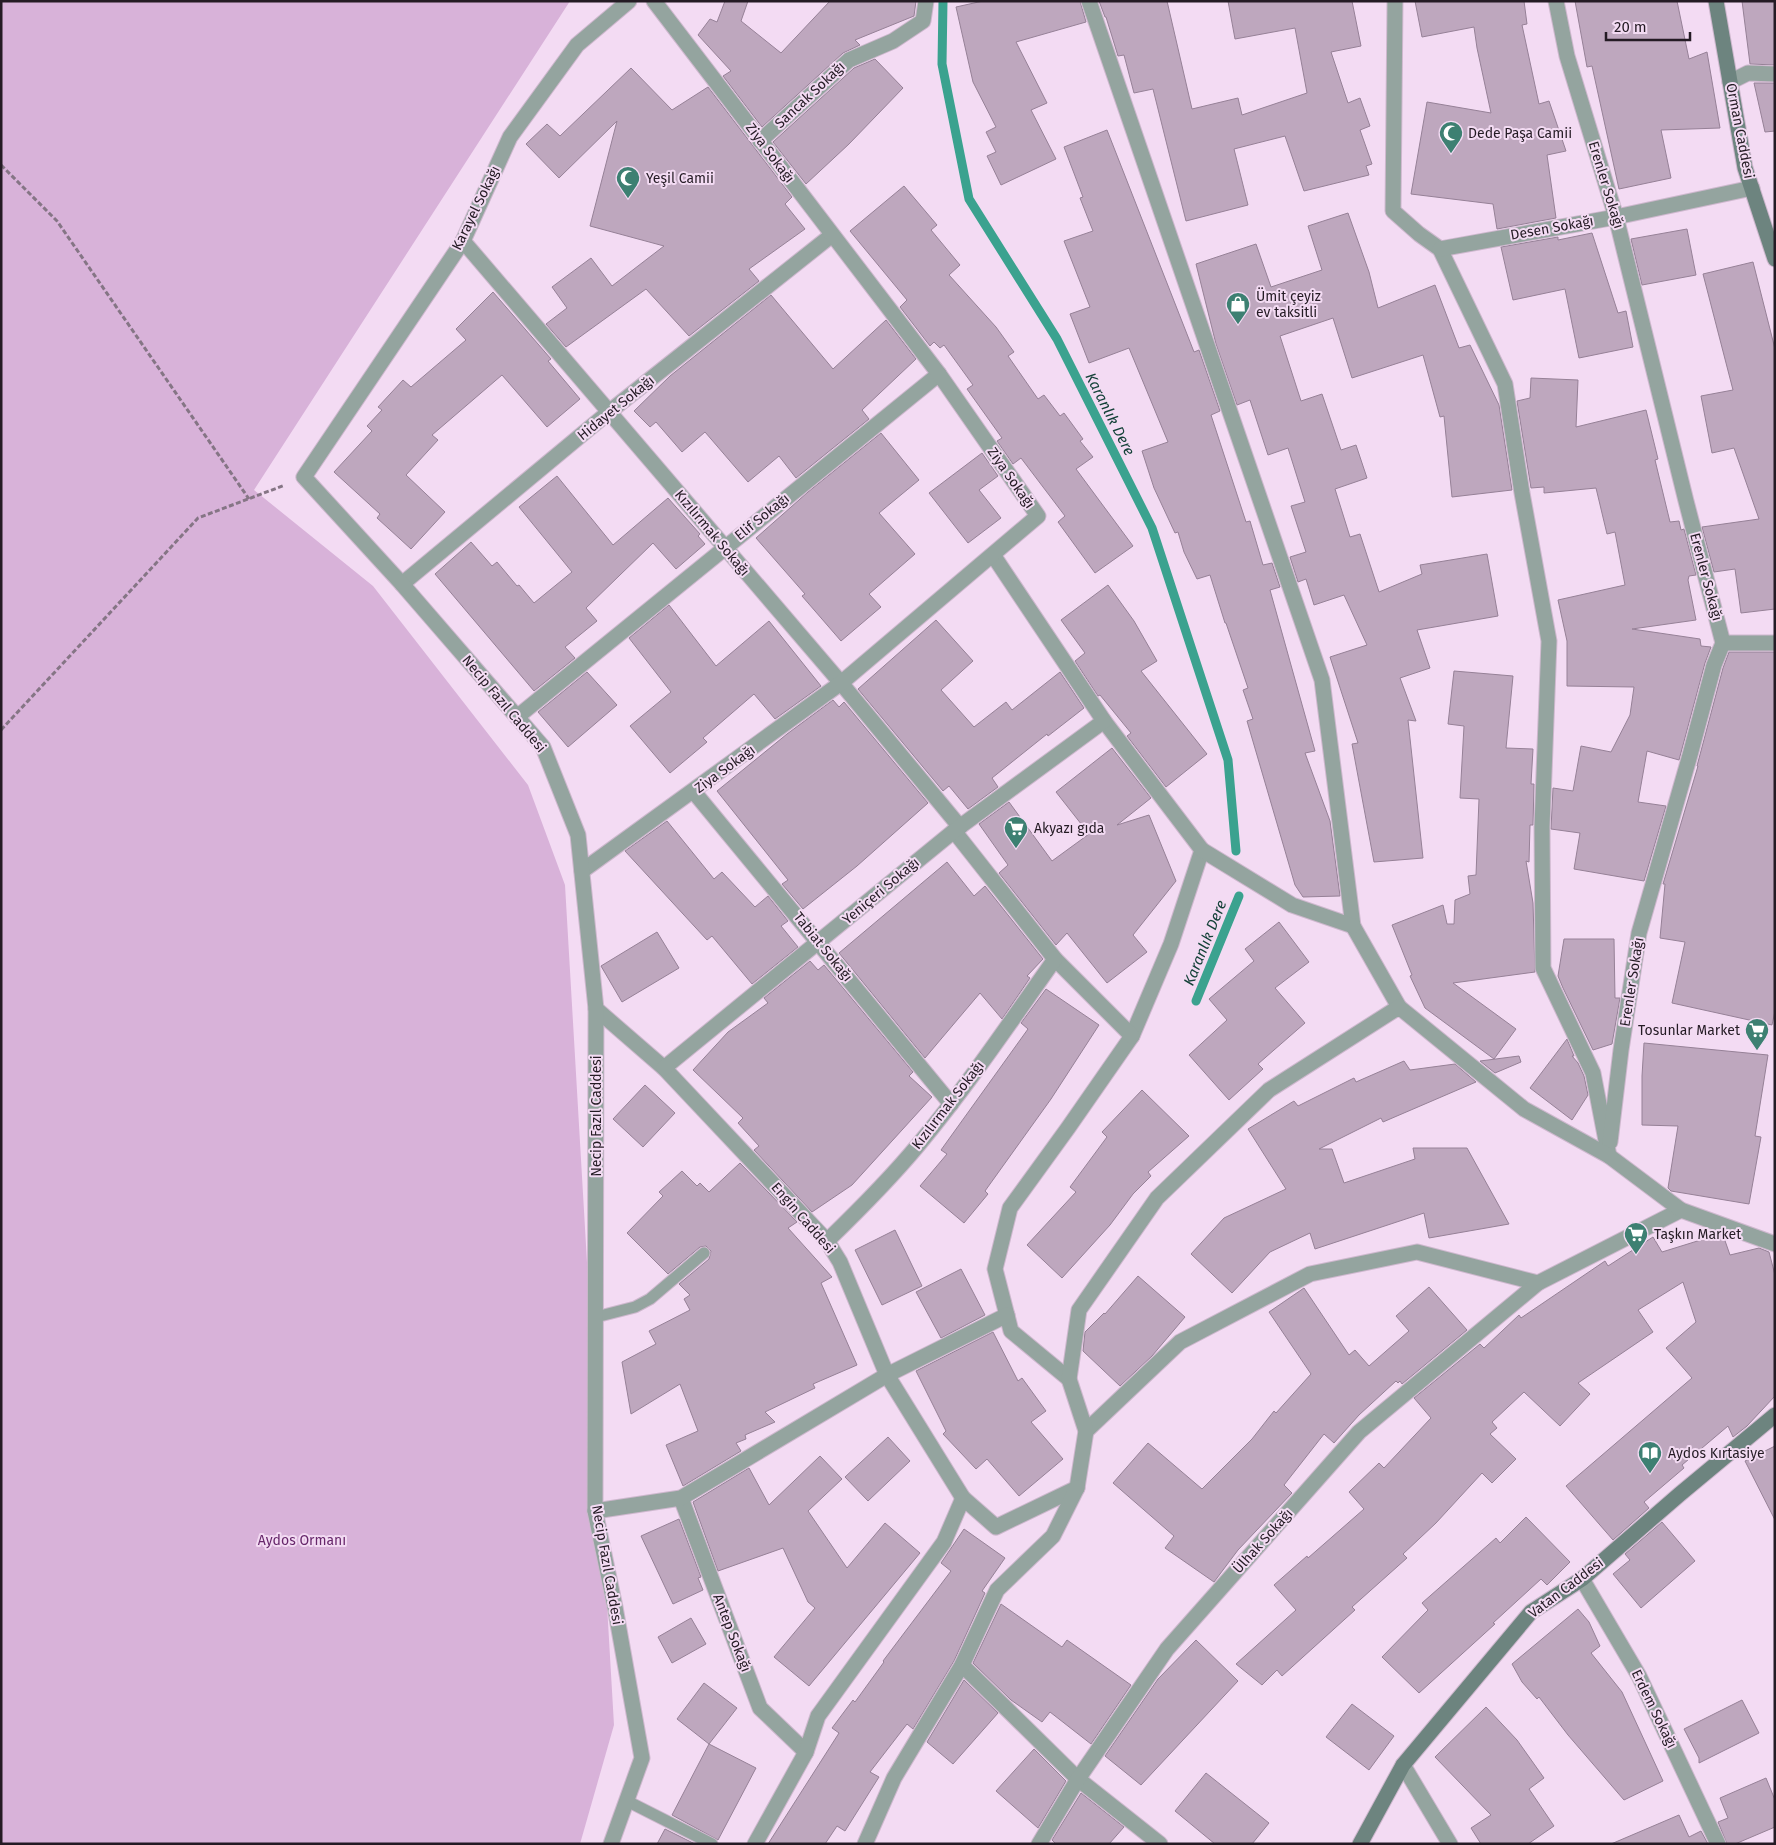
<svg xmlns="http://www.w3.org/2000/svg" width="1776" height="1845" font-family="'Fira Sans',sans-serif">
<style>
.green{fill:#d8b2d9}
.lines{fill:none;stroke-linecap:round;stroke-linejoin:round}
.stream{stroke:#3ba28f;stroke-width:9}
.building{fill:#bea7be;stroke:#968197}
.lane-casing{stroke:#ceb8ce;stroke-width:13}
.street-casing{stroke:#ceb8ce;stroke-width:17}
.secondary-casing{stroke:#ceb8ce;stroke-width:17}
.path{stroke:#857585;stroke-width:3;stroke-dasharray:5 2.5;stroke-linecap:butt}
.lane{stroke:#94a49f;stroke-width:11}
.street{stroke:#94a49f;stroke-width:15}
.secondary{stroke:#6d847f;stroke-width:15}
.labels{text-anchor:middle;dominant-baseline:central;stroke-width:4;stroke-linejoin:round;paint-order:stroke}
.street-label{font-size:14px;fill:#241b24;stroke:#f3dbf3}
.poi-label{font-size:14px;fill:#241b24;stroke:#f3dbf3;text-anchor:start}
.park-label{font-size:14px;fill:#67276b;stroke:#f3dbf3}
.water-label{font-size:15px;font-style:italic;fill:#144138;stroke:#f3dbf3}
</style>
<rect width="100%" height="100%" fill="#f3dbf3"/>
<polygon class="green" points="1,1 570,1 254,490 373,586 528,785 565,885 614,1725 580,1844 1,1844"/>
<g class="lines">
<g class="stream">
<polyline points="943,1 942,64 969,199 1057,339 1152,528 1228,760 1236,851"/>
<polyline points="1196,1001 1239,896"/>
</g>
</g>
<g class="building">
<polygon points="725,1 748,1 741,21 781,53 830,1 916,1 914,16 855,40 860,45 843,53 762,127 723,76 731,71 698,35 710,19 717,22"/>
<polygon points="983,1 1080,1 1086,22 1016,42 1047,103 1031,110 1056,159 1001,185 987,156 996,152 986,132 996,127 973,82 956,7"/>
<polygon points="1099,1 1167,1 1192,109 1238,98 1242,115 1307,93 1295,28 1235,39 1228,1 1352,1 1361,46 1331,52 1348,103 1360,98 1370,126 1360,130 1372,164 1366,166 1369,175 1304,191 1285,136 1234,149 1248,205 1186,221 1153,89 1134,93 1124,55 1118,56 1106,17 1105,17"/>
<polygon points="1415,1 1524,1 1527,24 1522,25 1539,104 1549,101 1566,151 1547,155 1556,218 1497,229 1493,204 1411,194 1427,102 1491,113 1477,48 1474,27 1422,37"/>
<polygon points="1575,1 1677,1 1689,59 1707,52 1720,128 1661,130 1671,178 1619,189 1592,66 1587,67"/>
<polygon points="1742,1 1775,1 1775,65 1750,64"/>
<polygon points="875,59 903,88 849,144 806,184 773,142 854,68"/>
<polygon points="631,68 672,110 708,87 792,197 785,204 805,229 749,269 759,281 689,336 646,289 566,347 546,324 567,308 552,287 591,258 612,286 664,246 590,226 617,121 559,178 526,144 547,124 560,136"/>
<polygon points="1754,83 1775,83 1775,131 1765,132"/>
<polygon points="1107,130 1194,352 1199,350 1220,411 1211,415 1246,522 1250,521 1263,565 1272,563 1280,587 1270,590 1315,751 1305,753 1330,821 1340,896 1303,897 1295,885 1247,721 1253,719 1243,690 1248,688 1226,623 1225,623 1210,575 1197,579 1184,552 1178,532 1175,533 1154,488 1142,451 1168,442 1129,348 1089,363 1070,314 1090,307 1064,241 1093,231 1080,198 1083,197 1064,147"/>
<polygon points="904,186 937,225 931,230 960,265 949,275 996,327 1014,352 1008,356 1038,399 1044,395 1060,416 1064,413 1083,439 1080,441 1093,457 1076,469 1133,546 1095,573 1058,522 1065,516 1021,458 1013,464 997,441 1002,438 967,389 973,385 944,345 940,348 934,342 930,346 900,307 907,300 850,231"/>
<polygon points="1348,213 1369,272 1378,308 1435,285 1459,348 1470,345 1499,405 1512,490 1452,497 1444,416 1440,417 1423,355 1352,378 1333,318 1280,336 1301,401 1322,394 1341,450 1356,445 1367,478 1335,489 1350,537 1360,534 1379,592 1422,574 1420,565 1487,554 1498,616 1417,630 1430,668 1400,678 1416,721 1408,720 1423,858 1374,862 1352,744 1358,743 1330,657 1367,645 1344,595 1314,605 1306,579 1298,582 1290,557 1306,552 1291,506 1305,502 1288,448 1268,455 1250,400 1237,405 1216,344 1196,264 1256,244 1271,287 1322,270 1308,226"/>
<polygon points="1687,229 1696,275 1642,285 1631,239"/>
<polygon points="1592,233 1618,313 1626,311 1633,347 1579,358 1565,289 1513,300 1501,247 1558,237 1558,240"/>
<polygon points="1753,262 1775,349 1775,609 1741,613 1735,569 1714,572 1702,527 1759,519 1734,448 1712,453 1701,396 1733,390 1703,274"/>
<polygon points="493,292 551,359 548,361 580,399 547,427 502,375 432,435 438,440 406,475 445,512 411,549 377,518 380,514 334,472 372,431 367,426 382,410 378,407 403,380 411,387 466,340 456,329"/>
<polygon points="771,295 833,369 886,320 916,359 862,410 869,419 796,478 779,456 748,482 705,432 682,452 656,422 650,427 634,411 670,376"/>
<polygon points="1531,378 1578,380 1576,427 1646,410 1658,459 1655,460 1670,522 1679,521 1681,530 1684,529 1696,575 1689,576 1688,580 1696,620 1632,629 1700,639 1701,646 1711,647 1705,663 1679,760 1647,751 1638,802 1666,806 1644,881 1574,869 1580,833 1551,829 1553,788 1573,791 1581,746 1611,752 1630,715 1634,687 1567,686 1567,641 1558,600 1625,585 1615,532 1607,534 1596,488 1544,493 1544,487 1531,488 1517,401 1530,398"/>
<polygon points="881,433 919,480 879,513 915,554 869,594 881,607 841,641 802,596 805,594 756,538 808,492"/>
<polygon points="982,453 998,476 979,490 1001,518 968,543 929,493"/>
<polygon points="557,476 613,545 668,498 700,534 698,536 705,544 676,569 653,543 586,608 597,621 565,647 575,658 534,691 435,574 471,542 492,566 497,562 517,586 519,585 534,603 572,572 519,507"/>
<polygon points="1108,585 1134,621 1157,661 1141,671 1207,754 1166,787 1127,736 1131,733 1100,695 1098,696 1075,661 1085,653 1061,620"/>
<polygon points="669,605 716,666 769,621 821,686 775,719 754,694 703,738 707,742 670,773 630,726 671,692 629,638"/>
<polygon points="936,620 973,661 941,690 974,727 1006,702 1012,710 1060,672 1084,708 1048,736 1047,734 992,778 998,787 968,809 949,786 943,791 858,689"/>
<polygon points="1729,652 1775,652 1775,1011 1772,1025 1672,1003 1685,942 1660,938 1665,884 1663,884 1698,766 1697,766 1723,668"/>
<polygon points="1454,671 1513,676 1506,748 1533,749 1531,784 1534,784 1533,825 1530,825 1529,862 1526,861 1533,903 1535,972 1453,983 1516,1029 1494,1059 1425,1008 1410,976 1412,975 1392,925 1443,905 1447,924 1454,924 1455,900 1470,894 1468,876 1476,875 1479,799 1460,798 1464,726 1448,724"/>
<polygon points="587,672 617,705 568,747 538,712"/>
<polygon points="833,700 839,707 844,702 928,803 857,866 803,909 782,884 788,880 717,791 787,734"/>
<polygon points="1112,748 1151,798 1117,825 1149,815 1176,881 1133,935 1147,952 1107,983 1067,933 1056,945 999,873 1008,865 979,824 1009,802 1052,861 1089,834 1056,792"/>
<polygon points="667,821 714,879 722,872 755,907 768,896 788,921 781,926 798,947 752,984 712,936 707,940 625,851"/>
<polygon points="947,862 974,896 985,886 1043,959 1027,976 1030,978 1002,1019 980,993 925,1058 839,953"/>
<polygon points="1279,922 1309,962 1275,988 1305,1023 1258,1064 1263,1069 1229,1100 1189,1055 1227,1020 1209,999 1254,961 1245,949"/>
<polygon points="657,932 679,968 622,1002 601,966"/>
<polygon points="1564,939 1614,939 1615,998 1620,998 1612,1044 1593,1050 1563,988 1558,976"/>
<polygon points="810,961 818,970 824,965 913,1072 909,1076 932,1097 852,1185 812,1212 754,1150 759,1146 738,1123 743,1118 693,1070 728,1032 768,1003 764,998"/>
<polygon points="1046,989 1099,1025 1051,1099 985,1191 988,1194 964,1223 920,1186 947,1154 941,1150 1028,1029 1021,1023"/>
<polygon points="1567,1039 1574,1056 1572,1056 1578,1063 1584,1076 1588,1095 1572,1120 1530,1088"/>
<polygon points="1644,1043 1768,1055 1755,1136 1761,1137 1749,1204 1671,1191 1668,1188 1678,1126 1642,1125 1642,1076"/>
<polygon points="1519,1056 1521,1062 1495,1073 1480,1061"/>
<polygon points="1404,1061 1410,1070 1455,1064 1476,1082 1383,1122 1381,1118 1319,1149 1332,1149 1344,1183 1415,1159 1413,1148 1467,1148 1509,1224 1429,1238 1424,1213 1315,1249 1310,1233 1270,1252 1232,1293 1191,1254 1224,1218 1286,1189 1248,1129 1294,1101 1298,1106 1354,1078 1356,1082"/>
<polygon points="645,1085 675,1113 643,1147 613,1119"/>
<polygon points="1142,1090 1189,1136 1148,1172 1151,1176 1133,1194 1110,1225 1062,1278 1027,1245 1076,1192 1070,1187 1107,1137 1102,1132"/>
<polygon points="740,1163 797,1222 788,1228 832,1277 821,1283 857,1365 813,1384 815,1388 765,1412 775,1422 745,1435 746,1439 736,1443 741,1451 683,1486 666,1445 698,1431 680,1384 631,1414 622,1362 656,1344 649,1331 690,1310 684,1299 690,1295 679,1284 709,1259 711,1251 706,1246 700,1247 668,1274 627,1233 663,1196 659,1192 682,1171 697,1186 700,1183 709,1192"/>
<polygon points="895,1230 922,1286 882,1305 855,1250"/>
<polygon points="1720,1234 1723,1235 1730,1255 1759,1248 1769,1252 1775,1275 1775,1396 1747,1426 1733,1437 1728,1426 1682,1465 1684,1468 1644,1502 1649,1508 1613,1540 1566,1486 1692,1378 1666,1348 1696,1322 1683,1282 1638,1310 1653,1332 1578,1383 1590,1394 1560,1426 1524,1392 1492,1422 1497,1428 1490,1434 1516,1459 1492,1483 1482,1473 1436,1523 1403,1554 1407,1558 1352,1607 1355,1610 1282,1676 1277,1670 1262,1685 1236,1664 1296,1610 1274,1585 1307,1556 1308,1558 1364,1509 1349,1492 1379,1463 1384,1468 1431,1418 1414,1398 1480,1344 1484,1348 1519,1315 1521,1318 1605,1261 1608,1266 1653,1237 1662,1252"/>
<polygon points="961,1269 985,1315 941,1338 916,1292"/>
<polygon points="1138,1276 1185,1317 1152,1356 1120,1386 1083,1351 1085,1332 1104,1313 1105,1314"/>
<polygon points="1429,1287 1467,1330 1402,1384 1400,1381 1398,1383 1396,1381 1359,1415 1334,1443 1324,1434 1284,1485 1292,1493 1238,1550 1214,1582 1165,1548 1174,1536 1113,1483 1148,1443 1202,1489 1252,1439 1274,1411 1276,1413 1311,1374 1269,1312 1304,1288 1349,1355 1355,1350 1369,1366 1409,1331 1396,1316"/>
<polygon points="993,1332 1018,1381 1022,1378 1046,1411 1031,1422 1063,1459 1019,1496 987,1459 976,1469 943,1434 946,1431 916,1371"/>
<polygon points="888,1437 910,1461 868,1501 845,1477"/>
<polygon points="1775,1446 1775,1520 1745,1461"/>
<polygon points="820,1456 842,1479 808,1511 847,1568 885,1523 920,1553 809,1686 774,1657 815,1608 808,1602 783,1548 718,1571 693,1502 749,1468 769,1505"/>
<polygon points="1526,1517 1570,1562 1547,1585 1541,1579 1493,1623 1495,1624 1419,1693 1382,1657 1428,1610 1422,1603 1496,1538 1500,1543"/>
<polygon points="679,1519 701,1577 698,1578 703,1590 673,1604 641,1536"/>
<polygon points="1662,1522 1695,1561 1641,1608 1613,1574 1630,1560 1625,1554"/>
<polygon points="964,1529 1005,1558 982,1591 985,1593 954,1661 913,1729 907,1724 870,1772 879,1777 845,1831 837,1826 825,1844 768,1844 839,1733 832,1728 853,1700 855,1702 884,1662 883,1661 951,1571 941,1563"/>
<polygon points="1001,1604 1062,1647 1067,1640 1131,1685 1091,1744 1050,1712 1042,1722 1011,1700 973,1663"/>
<polygon points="1578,1609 1589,1622 1600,1646 1591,1653 1622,1692 1663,1781 1624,1800 1568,1735 1539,1697 1537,1699 1522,1682 1512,1664"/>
<polygon points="691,1618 706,1644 672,1663 658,1637"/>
<polygon points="1196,1640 1238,1681 1141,1785 1105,1756 1158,1679"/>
<polygon points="964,1680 998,1713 953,1764 927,1742"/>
<polygon points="704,1683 737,1708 709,1744 677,1719"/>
<polygon points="1742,1700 1759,1733 1699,1763 1699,1758 1684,1729"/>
<polygon points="1352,1704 1394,1736 1369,1770 1326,1737"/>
<polygon points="1486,1707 1517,1740 1544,1778 1529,1789 1554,1826 1528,1844 1481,1844 1471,1828 1491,1815 1435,1757"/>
<polygon points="709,1744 756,1768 718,1840 672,1815"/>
<polygon points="1034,1749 1066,1781 1038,1828 996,1791"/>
<polygon points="1206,1773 1269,1823 1252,1844 1215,1844 1175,1811"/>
<polygon points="1766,1778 1775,1800 1775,1827 1735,1844 1727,1844 1718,1822 1728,1818 1720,1798"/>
<polygon points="1081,1793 1124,1827 1109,1844 1056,1844 1052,1840"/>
<polygon points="1679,1815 1689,1837 1701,1831 1708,1844 1611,1844"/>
<polygon points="665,1829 695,1844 657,1844"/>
</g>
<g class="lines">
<g class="lane-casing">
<g id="lane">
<polyline points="596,1317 635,1307 650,1299 704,1253"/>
<polyline points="627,1801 712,1844"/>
</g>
</g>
<g class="street-casing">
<g id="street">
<polyline points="1089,1 1322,680 1353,926 1399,1007"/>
<polyline points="1395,1 1393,211 1419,234 1440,249 1505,384 1522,493 1549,641 1542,827 1543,968 1593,1073 1609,1156"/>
<polyline points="1556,1 1567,56 1616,217 1686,501 1723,643 1714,665 1690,755 1639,933 1621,1050 1610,1142"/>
<polyline points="1730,82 1748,73 1775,74"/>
<polyline points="760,141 849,60 893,41 923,21 926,1"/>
<polyline points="463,241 841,683 960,827"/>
<polyline points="1440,249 1616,217 1752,188"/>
<polyline points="993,555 1104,721 1202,850 1171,944 1132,1036 1068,1128 1010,1208 995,1269 1011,1331 1069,1379"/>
<polyline points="402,584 609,412 832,235"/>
<polyline points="1723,643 1775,643"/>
<polyline points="517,717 939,374"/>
<polyline points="694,792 951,1104"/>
<polyline points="954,831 1055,959 1132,1036"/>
<polyline points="1202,850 1292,905 1353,926"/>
<polyline points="582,871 841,683 1038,516 939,374 654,1"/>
<polyline points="596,1009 664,1068 827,1241 840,1262 887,1375 963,1498"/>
<polyline points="664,1068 954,831 1104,721"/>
<path d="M827,1241C859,1210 891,1178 919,1144C968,1085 1011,1021 1055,959"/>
<polyline points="1086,1431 1180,1342 1310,1274 1417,1252 1538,1283 1681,1210"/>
<polyline points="681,1498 760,1708 806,1752"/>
<polyline points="595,1511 681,1498 887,1375 1007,1315"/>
<polyline points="1582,1579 1639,1676 1718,1844"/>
<polyline points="962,1665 1078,1779 1160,1844"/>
<polyline points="1403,1765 1450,1844"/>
<polyline points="611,1844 642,1758 615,1607 595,1511 596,1009 578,835 543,747 402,584 304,477 463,241 510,137 577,45 629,1"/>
<polyline points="755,1844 806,1752 818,1716 944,1542 963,1498 996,1527 1077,1488 1086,1431 1069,1379 1079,1310 1157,1198 1269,1090 1399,1007 1524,1109 1609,1156 1681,1210 1775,1244"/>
<polyline points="865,1844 894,1778 962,1665 997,1590 1053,1536 1077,1488"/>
<polyline points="1039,1844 1078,1779 1167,1649 1359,1432 1538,1283"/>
</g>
</g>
<g class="secondary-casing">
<g id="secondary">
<polyline points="1716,1 1745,168 1775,259"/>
<polyline points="1360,1844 1403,1765 1531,1612 1582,1579 1680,1494 1775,1415"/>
</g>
</g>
<g class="path">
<polyline points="1,165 57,221 249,499"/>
<polyline points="1,730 198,518 285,485"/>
</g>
<use href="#lane" class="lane"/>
<use href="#street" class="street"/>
<use href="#secondary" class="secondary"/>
</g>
<defs>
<g id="mosque-pin" transform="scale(1.25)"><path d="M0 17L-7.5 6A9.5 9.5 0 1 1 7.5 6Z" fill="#3d8072" stroke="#f3dbf3"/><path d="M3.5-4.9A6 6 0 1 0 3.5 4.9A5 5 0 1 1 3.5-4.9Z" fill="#fff"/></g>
<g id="shop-pin" transform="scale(1.25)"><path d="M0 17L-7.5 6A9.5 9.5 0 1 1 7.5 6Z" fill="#3d8072" stroke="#f3dbf3"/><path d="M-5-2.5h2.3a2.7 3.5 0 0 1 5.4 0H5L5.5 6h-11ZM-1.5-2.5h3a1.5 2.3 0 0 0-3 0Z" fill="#fff"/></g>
<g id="supermarket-pin" transform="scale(1.25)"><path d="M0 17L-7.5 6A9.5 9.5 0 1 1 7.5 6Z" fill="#3d8072" stroke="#f3dbf3"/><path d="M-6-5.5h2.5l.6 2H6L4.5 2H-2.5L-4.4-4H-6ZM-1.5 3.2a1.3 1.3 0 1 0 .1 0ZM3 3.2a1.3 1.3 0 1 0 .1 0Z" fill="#fff"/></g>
<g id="library-pin" transform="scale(1.25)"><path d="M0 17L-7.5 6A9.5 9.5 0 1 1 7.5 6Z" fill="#3d8072" stroke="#f3dbf3"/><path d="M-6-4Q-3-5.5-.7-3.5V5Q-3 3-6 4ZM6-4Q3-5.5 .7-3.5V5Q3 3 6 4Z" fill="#fff"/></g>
</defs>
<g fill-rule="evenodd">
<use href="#mosque-pin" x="1451" y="133"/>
<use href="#mosque-pin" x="628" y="178"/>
<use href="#shop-pin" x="1238" y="304"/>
<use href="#supermarket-pin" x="1016" y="828"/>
<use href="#supermarket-pin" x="1757" y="1030"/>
<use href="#supermarket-pin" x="1636" y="1234"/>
<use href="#library-pin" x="1650" y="1453"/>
</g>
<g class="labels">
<g class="street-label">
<text transform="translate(810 95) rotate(-43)">Sancak Sokağı</text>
<text transform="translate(1740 131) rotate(79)">Orman Caddesi</text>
<text transform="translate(770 153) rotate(53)">Ziya Sokağı</text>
<text transform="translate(1606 185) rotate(73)">Erenler Sokağı</text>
<text transform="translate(476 208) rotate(-64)">Karayel Sokağı</text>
<text transform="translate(1552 228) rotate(-10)">Desen Sokağı</text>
<text transform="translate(616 408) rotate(-39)">Hidayet Sokağı</text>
<text transform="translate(1011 478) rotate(55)">Ziya Sokağı</text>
<text transform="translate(762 517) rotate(-39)">Elif Sokağı</text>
<text transform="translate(712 533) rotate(50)">Kızılırmak Sokağı</text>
<text transform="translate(1706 577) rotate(75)">Erenler Sokağı</text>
<text transform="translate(504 704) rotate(50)">Necip Fazıl Caddesi</text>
<text transform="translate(725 769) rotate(-36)">Ziya Sokağı</text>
<text transform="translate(881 891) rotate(-40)">Yeniçeri Sokağı</text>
<text transform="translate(823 947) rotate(51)">Tabiat Sokağı</text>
<text transform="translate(1632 982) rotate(-81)">Erenler Sokağı</text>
<text transform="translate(948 1105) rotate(-52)">Kızılırmak Sokağı</text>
<text transform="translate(596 1116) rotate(-90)">Necip Fazıl Caddesi</text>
<text transform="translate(803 1218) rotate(49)">Engin Caddesi</text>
<text transform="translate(1263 1541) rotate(-48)">Ülhak Sokağı</text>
<text transform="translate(607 1565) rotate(80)">Necip Fazıl Caddesi</text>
<text transform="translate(1566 1588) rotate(-37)">Vatan Caddesi</text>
<text transform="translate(732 1633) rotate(69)">Antep Sokağı</text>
<text transform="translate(1654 1709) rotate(64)">Erdem Sokağı</text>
</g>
<g class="poi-label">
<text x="1468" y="133">Dede Paşa Camii</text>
<text x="646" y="178">Yeşil Camii</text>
<text x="1256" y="296">Ümit çeyiz<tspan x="1256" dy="16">ev taksitli</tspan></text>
<text x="1034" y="828">Akyazı gıda</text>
<text x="1740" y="1030" text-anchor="end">Tosunlar Market</text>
<text x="1654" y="1234">Taşkın Market</text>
<text x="1668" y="1453">Aydos Kırtasiye</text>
</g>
<g class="park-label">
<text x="302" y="1540">Aydos Ormanı</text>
</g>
<g class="water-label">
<text transform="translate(1110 414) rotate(63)">Karanlık Dere</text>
<text transform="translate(1205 943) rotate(-68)">Karanlık Dere</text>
</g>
</g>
<rect width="1776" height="1845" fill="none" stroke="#241b24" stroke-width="5"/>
<path d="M1606 32v8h84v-8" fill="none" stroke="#241b24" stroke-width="2.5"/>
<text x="1614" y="32" font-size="15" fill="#241b24" stroke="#f3dbf3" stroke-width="4" paint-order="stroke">20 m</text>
</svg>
